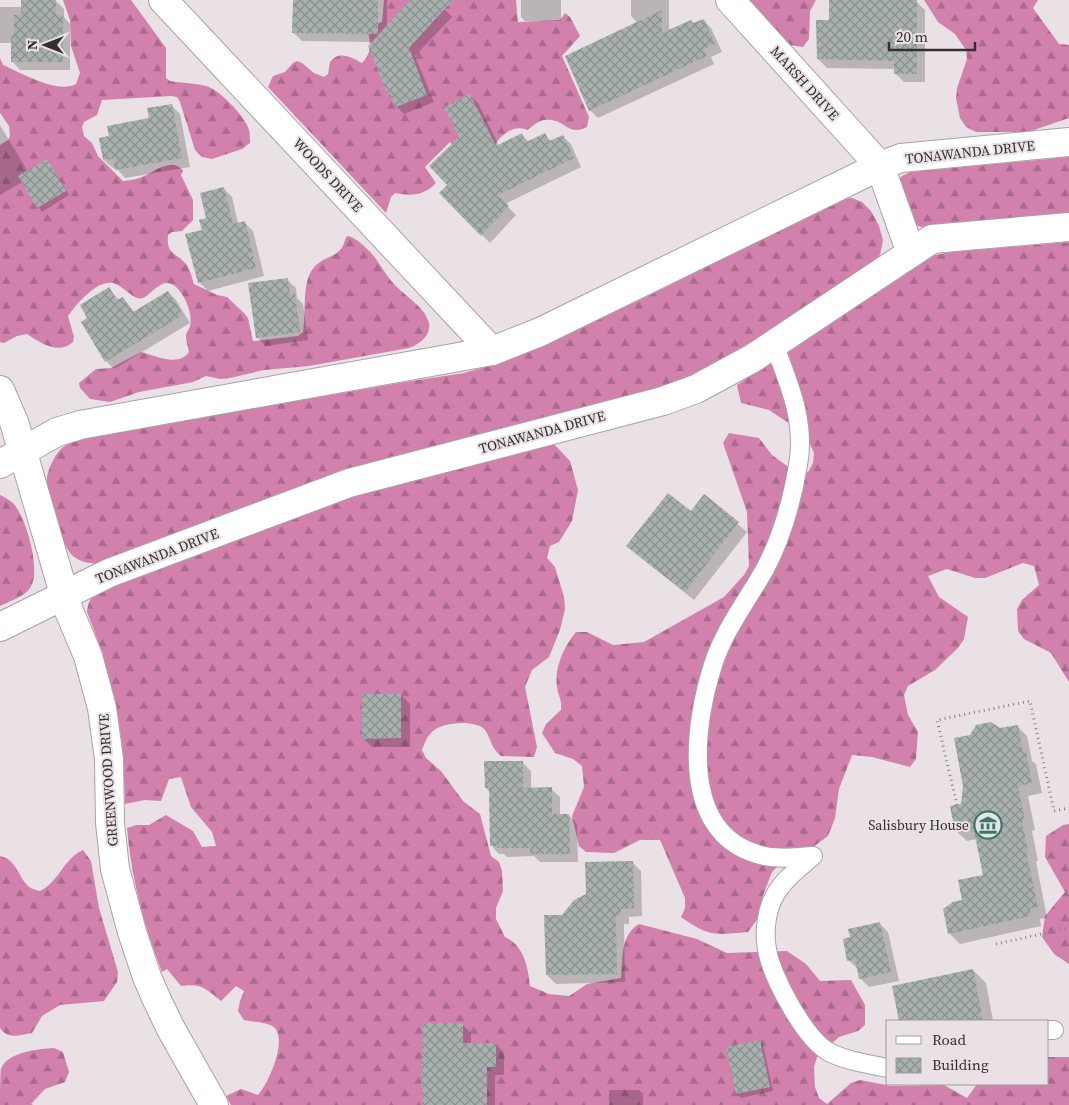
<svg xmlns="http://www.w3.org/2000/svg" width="1069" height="1105" font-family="'Source Serif 4',serif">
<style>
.forest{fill:url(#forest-firs)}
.shadow{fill:#0003}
.building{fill:url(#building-cross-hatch)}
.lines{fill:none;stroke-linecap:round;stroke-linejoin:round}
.service-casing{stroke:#aaa1a5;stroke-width:20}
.minor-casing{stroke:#aaa1a5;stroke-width:30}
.path{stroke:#8a8487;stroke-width:3;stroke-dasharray:1 4;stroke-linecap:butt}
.service{stroke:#fff;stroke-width:18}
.minor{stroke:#fff;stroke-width:28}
.labels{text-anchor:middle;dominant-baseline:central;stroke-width:4;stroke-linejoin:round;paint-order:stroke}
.street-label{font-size:14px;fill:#333031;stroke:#e9e1e5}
.poi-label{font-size:14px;fill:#333031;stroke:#e9e1e5;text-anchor:end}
</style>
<defs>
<pattern id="forest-firs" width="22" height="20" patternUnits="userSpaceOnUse" patternTransform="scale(1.25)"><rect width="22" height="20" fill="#d281ad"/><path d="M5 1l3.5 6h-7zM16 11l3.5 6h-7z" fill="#ab6a8d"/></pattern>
<pattern id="building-cross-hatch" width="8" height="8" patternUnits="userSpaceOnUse" patternTransform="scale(1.25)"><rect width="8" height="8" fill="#a8b1ae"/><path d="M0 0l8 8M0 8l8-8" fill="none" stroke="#89908e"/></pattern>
</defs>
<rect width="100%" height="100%" fill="#e9e1e5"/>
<g class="forest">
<path d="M63,0H131L166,48V78L170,81C182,83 195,83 206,86C219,89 243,115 248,127C250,132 250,137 250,143L242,149L212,159L202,157L195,150L180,102L177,97L171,96L102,100L97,115L84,122L82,127L84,136L92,143L98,156L123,181C128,180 134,180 139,178C152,175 171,155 183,171L181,175L193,200V220L182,231L172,232L168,235C166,255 176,252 186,264C190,269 192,278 194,284L217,295L227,297L245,314L248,318L253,341L298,336L303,332C306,315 302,284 312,270C320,258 333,258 340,250C344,246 344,241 347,236C354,237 361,243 366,248C378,258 384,274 395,285C405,296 425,307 429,323C431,336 420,344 409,348L309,366L264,370L230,378L220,379L206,376L193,382L139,392L110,402L90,399L80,388L79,383L96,369L111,368L141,352C156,356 179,367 189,352C188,347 186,341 186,336C186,333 189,329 190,326C193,314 185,295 176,287C162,275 153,294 143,298C136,300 131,294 126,291C123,288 117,284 113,283C96,280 77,304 68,316L74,337L73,342C59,355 40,343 27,334L17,336L4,343L0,342V145L8,140L10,136L9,126L0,113V58L3,65C22,73 57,94 76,84L80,73L71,46L70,20Z"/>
<path d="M384,0H516L518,22L560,20L565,13L570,17L580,36L562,56L589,117L587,127C566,137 566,118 545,120C539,120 533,126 527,130C521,127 514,128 509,131C487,145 492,161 490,184L450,142L425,167L436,183C424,196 411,196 395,193L391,197L386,213L268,87L273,76L285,72L293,63L297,61L302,63L314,73L324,77L328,74L330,62C339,50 351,57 362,63C373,53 370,39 367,27L382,22Z"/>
<polygon points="749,0 816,0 810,11 809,39 803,47 790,45"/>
<polygon points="924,0 1038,0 1033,8 1059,44 1069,45 1069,118 1028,132 976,132 966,127 960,118 956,98 957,88 967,59 966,50 955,34 938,22"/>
<polygon points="1069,157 1069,219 929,229 918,226 911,220 896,183 902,176 910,172"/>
<path d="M852,198L862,202L871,211L879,226L883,240L880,255L867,268L781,326L688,381L273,498L219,516L106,563C95,564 83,564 73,556C62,547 44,491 47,477C49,467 55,454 63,447C71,441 86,439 96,436L405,382L464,373L492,365L527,352L642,299L722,259L835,199Z"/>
<path d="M1069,242V682L1051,653L1024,639L1018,631L1017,609L1022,600L1039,585L1034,566L1023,563L985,578H975L947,569L928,576L939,597L968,617L964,639L958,648L935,670L908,686L904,695L908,715L918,732L916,759L910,767L872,757L852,755L839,789L835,818L828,836L813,847L795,849L772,872L762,898L759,917L748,932C715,935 709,937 681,917L685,908V898L660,840H640L614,853L586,852L579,846L572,816L584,787L582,766L573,759L555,753L542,733L546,724L561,710C562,698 558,696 557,687C554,667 564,647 576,632H587L613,645L644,642L724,597L744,575L749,566L747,512L723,443L729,433L759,438L772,455L798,474L808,472L813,463L814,453L805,434L769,410L741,403L737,385L918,262L935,255L951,252Z"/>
<path d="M554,444L570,461L578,490L572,521L559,542L550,546L547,558L555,567L564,597L565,609L560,630L549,657L532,670L525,687L537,747L534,757L501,756C490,747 492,740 485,730C476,719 440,722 431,733C427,737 424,744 422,750L426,758L441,771L463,801L480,814L491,856L499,862L502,871L503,891L496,908V919L505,937C524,945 528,967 530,986L549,994L569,996L587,984L621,978C623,959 620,935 639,924L697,939L727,953L787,951L806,964L820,981L851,980L865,1005V1025L858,1031L839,1037L817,1057L814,1067L815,1087L819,1098L827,1104L851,1083L860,1080L891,1086L944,1085L967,1098L977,1084H1048V1057H1069V1105H231L226,1096L241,1089L258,1095C268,1084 287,1042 275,1028C268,1022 253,1022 244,1020L238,1011L240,1001L244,991L236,986L221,1001C206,989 202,983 181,986L167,969L162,972C144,926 131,877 127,828L136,825H149L166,815L193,831L202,847L216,846L212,832L191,807L181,777L169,779L161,801L145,800L125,804C124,784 124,765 122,746C118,700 104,655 87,612C89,596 94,595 108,588L313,509L351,497Z"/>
<path d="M0,495C5,497 9,500 13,503C26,517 42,571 30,588C24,597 10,601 0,606Z"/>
<polygon points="1069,824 1069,964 1054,954 1042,937 1045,916 1065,892 1045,857 1046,836 1063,825"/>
<path d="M83,850L91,861L99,908L118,972L117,982L104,1001L60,1005L42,1016L32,1033C20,1035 8,1040 0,1028V856C16,859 18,876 28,886C31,889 36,890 40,891C59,882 64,858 83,850Z"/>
<path d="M54,1048L63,1052L69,1072L65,1082L45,1089L31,1104L33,1105H0C0,1096 0,1077 1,1069C7,1052 38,1049 54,1048Z"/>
</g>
<g class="shadow">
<polygon points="294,0 387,0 387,27 412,0 435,0 452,17 415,56 434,102 404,114 397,107 394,100 389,95 369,46 373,42 302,41 293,32"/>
<polygon points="521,0 561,0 561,21 525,21 521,17"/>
<polygon points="631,0 669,0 669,31 703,20 711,28 722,52 711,57 714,64 598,118 590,110 637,22 631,16"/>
<polygon points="56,1 64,9 64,17 70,24 70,70 20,70 13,62 13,43 0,43 0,7 23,7"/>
<polygon points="916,1 925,10 925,82 904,82 895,73 895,69 827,68 818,59 831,21"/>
<polygon points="470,95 478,103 499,146 521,134 529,142 545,135 552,142 563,137 571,144 581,167 505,204 516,215 490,243 464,217 449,185"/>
<polygon points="171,105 180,114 190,167 125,178 116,168 113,168 104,160 110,137 150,119"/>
<polygon points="0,125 28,172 47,160 69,195 42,212 22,182 0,195"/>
<polygon points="223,188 232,197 238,223 244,222 253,231 264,276 208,291 199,282 203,231"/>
<polygon points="287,280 296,288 297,298 303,304 308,340 266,346 257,337"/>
<polygon points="109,289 119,300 123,298 135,313 168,292 176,300 190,323 114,369 106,361 89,318"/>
<polygon points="704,496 747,532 694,600 636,554 628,546 691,513"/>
<polygon points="401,695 410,704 410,747 372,747 363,738"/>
<polygon points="1017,726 1027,736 1032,761 1036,764 1042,793 1028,796 1035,830 1032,831 1038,861 1036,861 1047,918 1040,919 1041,926 960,944 949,933 964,901 985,876 977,839 967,841 956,831 962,805 1000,730"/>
<polygon points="522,762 531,771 531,789 551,789 560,797 560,815 569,815 577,824 578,862 540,862 534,856 507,857 504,854 499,854 491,845 490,792 486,788"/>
<polygon points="632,862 641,871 642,916 629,917 629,924 624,924 625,982 556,984 547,975 562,916 587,895"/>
<polygon points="880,924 888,932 899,981 869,987 860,978 858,969 848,960"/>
<polygon points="973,970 986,983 993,1021 900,1021 893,987"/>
<polygon points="463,1025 471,1033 471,1044 496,1044 504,1053 504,1075 495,1075 495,1105 425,1105"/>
<polygon points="759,1041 763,1045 773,1091 741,1098 737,1094"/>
<polygon points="609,1090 639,1090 643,1094 643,1105 609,1105"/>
</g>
<g class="building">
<polygon points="21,0 56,0 56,15 63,15 63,62 11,62 11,35 14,35 14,15 21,15"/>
<polygon points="293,0 378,0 378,34 292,33"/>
<polygon points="410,0 453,0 409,48 427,95 396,107 390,94 388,95 368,46"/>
<polygon points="829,0 917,0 917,74 894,74 894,61 817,59 816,20 829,20"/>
<polygon points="662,10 662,33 691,20 693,23 704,19 715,44 704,49 707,56 589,111 565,56"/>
<polygon points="470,94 496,146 522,133 526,142 545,133 549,141 563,135 574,158 498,195 509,206 481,236 439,193 447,185 429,166 459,137 444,107"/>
<polygon points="172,104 182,158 115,170 113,159 103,160 99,138 109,136 107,126 149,118 147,108"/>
<polygon points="47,159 66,191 37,208 18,176"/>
<polygon points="224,187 233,224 245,221 256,268 198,283 185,234 202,230 199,220 206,218 200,193"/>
<polygon points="288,278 290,294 295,294 300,332 256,338 248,283"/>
<polygon points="109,287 117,300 123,297 133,312 168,291 183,315 105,362 81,322 87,318 80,305"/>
<polygon points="668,493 691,511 704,494 739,522 685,592 626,546"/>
<polygon points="362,694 401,694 401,738 362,739"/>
<polygon points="991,722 1000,728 1018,725 1023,753 1026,753 1032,783 1018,786 1025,820 1022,821 1028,851 1026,851 1038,907 1030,909 1031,916 948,934 943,909 953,902 962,900 958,880 983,875 974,831 972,832 971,828 955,832 950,806 961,804 963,786 954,738 970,735 976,725"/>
<polygon points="484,761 523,761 523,788 552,787 552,814 569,814 570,854 530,854 530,848 497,848 497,846 490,846 489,788 485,788"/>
<polygon points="633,861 634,908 621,909 621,916 616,916 617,974 546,975 544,915 562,915 574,900 586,894 585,862"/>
<polygon points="880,922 891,972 859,979 855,959 847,961 843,939 850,937 848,929"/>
<polygon points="973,969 983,1021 899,1021 892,986"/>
<polygon points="423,1023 463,1023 463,1043 496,1043 496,1067 487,1067 487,1105 423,1105 423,1087 421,1087"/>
<polygon points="760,1040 770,1087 736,1094 726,1047"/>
</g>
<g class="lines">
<g class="service-casing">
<g id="service">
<path d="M774,344C789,384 806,422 798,465C792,501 782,537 765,569C747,601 724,630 713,665C694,724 679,831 757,854C775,860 794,857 813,856C798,869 780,882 772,901C766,915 764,934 767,949C771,976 805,1039 829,1052C846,1061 868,1064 888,1068"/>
<polyline points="1048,1030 1054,1030"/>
</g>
</g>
<g class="minor-casing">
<g id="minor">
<polyline points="163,0 492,351"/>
<polyline points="730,0 880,166 911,253"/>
<polyline points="0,390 14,422 69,611 88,656 102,708 109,759 110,823 115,869 132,932 147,977 157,1000 171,1029 214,1105"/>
<polyline points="0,464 57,432 80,425 492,351 540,332 880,166 901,158 1069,142"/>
<polyline points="0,627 109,573 349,483 663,401 696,389 753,358 932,239 1069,227"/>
</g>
</g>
<g class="path">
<polyline points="957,805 937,720 1030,701 1054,811 1069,808"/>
<polyline points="996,944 1069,928"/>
</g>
<use href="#service" class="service"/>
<use href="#minor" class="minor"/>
</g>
<defs>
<g id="museum-ring" transform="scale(1.4375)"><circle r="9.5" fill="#e9e1e5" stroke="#387a6a" stroke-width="1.5"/><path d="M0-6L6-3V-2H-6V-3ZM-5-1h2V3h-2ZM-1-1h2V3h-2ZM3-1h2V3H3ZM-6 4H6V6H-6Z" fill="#387a6a"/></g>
</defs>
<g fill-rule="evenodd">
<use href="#museum-ring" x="988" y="825"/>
</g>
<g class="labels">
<g class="street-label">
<text transform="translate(805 83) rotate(48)">MARSH DRIVE</text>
<text transform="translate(970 152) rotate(-6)">TONAWANDA DRIVE</text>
<text transform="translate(328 175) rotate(47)">WOODS DRIVE</text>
<text transform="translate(542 432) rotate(-15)">TONAWANDA DRIVE</text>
<text transform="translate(157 556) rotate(-21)">TONAWANDA DRIVE</text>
<text transform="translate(108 780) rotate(-94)">GREENWOOD DRIVE</text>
</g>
<g class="poi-label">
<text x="969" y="825">Salisbury House</text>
</g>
</g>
<rect x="886" y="1020" width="162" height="65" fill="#e9e1e5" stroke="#a09a9d"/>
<rect x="896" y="1036" width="25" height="8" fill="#ffffff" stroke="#a09a9d"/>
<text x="932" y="1045" font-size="15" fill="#333031">Road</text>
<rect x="896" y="1058" width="25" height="15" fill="url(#building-cross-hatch)" stroke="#a09a9d"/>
<text x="932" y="1070" font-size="15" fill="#333031">Building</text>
<g transform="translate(45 45) rotate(270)" stroke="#e9e1e5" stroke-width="4" paint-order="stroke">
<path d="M0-4L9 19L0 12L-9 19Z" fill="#333031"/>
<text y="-8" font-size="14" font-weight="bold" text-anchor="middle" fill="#333031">N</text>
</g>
<path d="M889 42v8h86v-8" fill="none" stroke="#333031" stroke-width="2.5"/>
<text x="896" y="42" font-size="15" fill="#333031" stroke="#e9e1e5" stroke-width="4" paint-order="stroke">20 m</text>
</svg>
